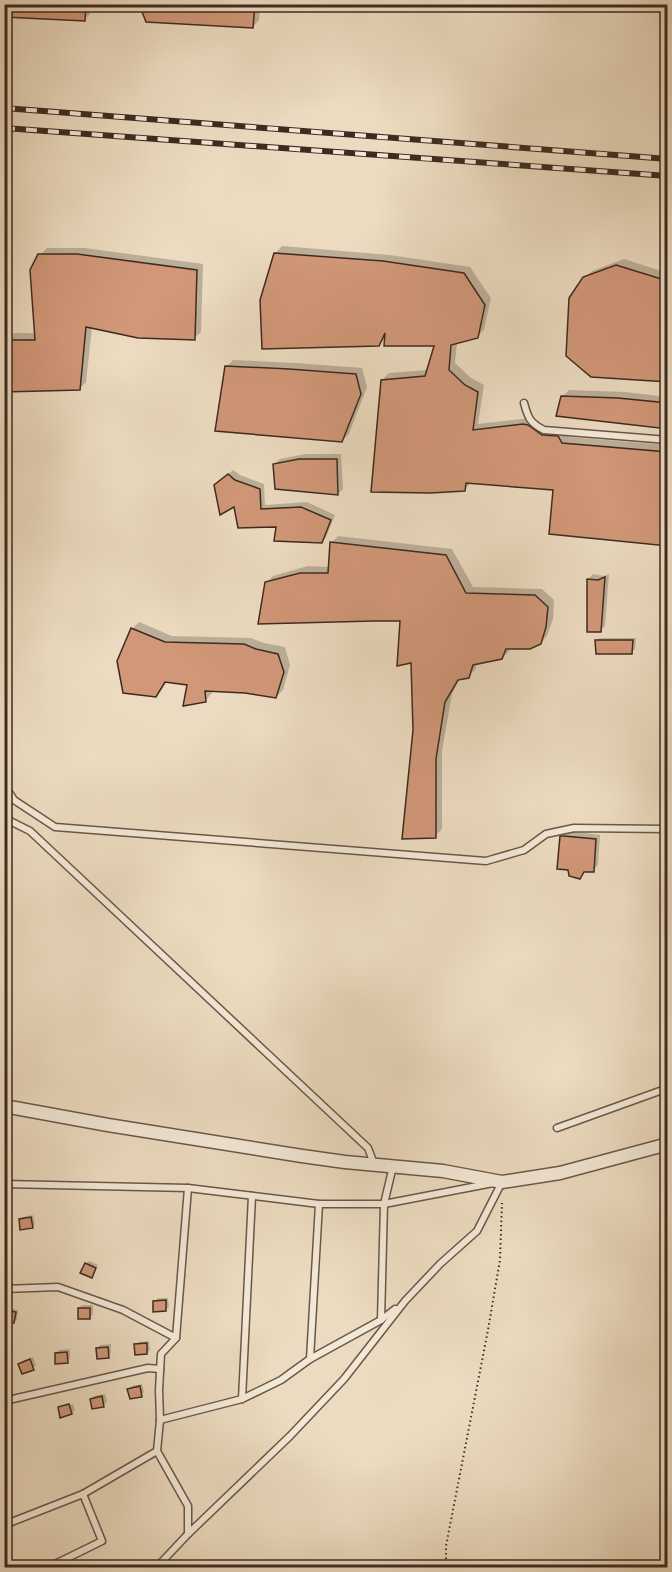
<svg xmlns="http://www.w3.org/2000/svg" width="672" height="1572" font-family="'IM FELL French Canon',serif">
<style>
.shadow{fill:#0003}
.building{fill:#d19778;stroke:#3d2b20;stroke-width:1.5}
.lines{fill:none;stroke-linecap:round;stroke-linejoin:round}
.service-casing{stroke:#695748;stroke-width:9}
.minor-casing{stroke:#695748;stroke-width:15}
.path{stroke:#3d2b20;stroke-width:2;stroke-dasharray:1.5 3;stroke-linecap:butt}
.service{stroke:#f3e8d6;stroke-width:6}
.minor{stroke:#f3e8d6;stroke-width:12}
.rail-casing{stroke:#3d2b20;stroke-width:6}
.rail{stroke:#f3e8d6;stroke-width:4;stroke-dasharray:11;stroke-linecap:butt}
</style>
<rect width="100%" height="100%" fill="#ecdbc0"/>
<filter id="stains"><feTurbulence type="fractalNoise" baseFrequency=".00333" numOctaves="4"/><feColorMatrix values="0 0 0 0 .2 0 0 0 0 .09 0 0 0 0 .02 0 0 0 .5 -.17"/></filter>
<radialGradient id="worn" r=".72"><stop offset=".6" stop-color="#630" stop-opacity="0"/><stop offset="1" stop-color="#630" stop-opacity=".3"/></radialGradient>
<g class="shadow">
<polygon points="4,4 91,4 90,14 84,20"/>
<polygon points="140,4 260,4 259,20 253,27"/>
<polygon points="282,246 390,255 470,267 491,298 484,330 477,337 457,342 455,363 471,378 484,385 478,424 530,418 535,419 549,429 564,430 569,437 668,445 668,545 554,488 471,483 464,490 382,380 389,373 428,370 436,344 386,338 379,345 275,253"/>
<polygon points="47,248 85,248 203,264 201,332 194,338 92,327 86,382 79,389 4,390 8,340 14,333 36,333 40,255"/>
<polygon points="624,259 668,273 668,380 584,278 592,271"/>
<polygon points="233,360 296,363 362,368 367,387 349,434 342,441 226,367"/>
<polygon points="569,390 625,392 668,397 668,427 562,397"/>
<polygon points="305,454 341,454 343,489 338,494 275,464 280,459"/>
<polygon points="233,470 240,475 264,484 265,505 307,502 335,515 326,537 321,542 278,526 235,504 221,480"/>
<polygon points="338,536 452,549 473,587 542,589 554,600 553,619 547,636 540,643 510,647 509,651 502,658 477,663 475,670 468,677 460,678 452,694 442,751 442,829 435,836 415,731 413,662 402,620 266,583 273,576 308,566 330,567 331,543"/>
<polygon points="593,574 604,576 609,574 605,626 600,631 588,630 588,579"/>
<polygon points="668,592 668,605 663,596"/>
<polygon points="139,622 172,636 251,638 264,643 285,647 290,665 283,690 276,697 245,692 212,690 212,693 206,700 189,684 167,681 162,689 156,696 132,629"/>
<polygon points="599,638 636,638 635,649 632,652 596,641"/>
<polygon points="570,831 600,835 598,865 593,870 585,872 580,877 562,837 567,832"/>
<polygon points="33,1215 35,1224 32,1227 20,1220 23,1217"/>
<polygon points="89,1261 98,1265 92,1276 86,1264"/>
<polygon points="158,1298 168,1298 169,1307 165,1310 155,1301"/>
<polygon points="82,1305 93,1305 93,1314 90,1317 79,1308"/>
<polygon points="8,1308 18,1310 17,1319 14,1322 5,1311"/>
<polygon points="149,1341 150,1350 147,1353 136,1345 139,1342"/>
<polygon points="111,1344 111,1353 108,1356 97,1348 100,1345"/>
<polygon points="70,1349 70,1358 67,1361 56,1353 59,1350"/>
<polygon points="33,1357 36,1365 33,1368 20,1364 23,1361"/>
<polygon points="142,1384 144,1392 141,1395 129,1389 132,1386"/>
<polygon points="105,1394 107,1402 104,1405 91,1399 94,1396"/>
<polygon points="73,1404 75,1410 72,1413 61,1408"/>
</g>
<g class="building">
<polygon points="4,4 86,4 85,21 4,17"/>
<polygon points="139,4 255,4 253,28 146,22"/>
<polygon points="274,253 383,261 464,273 485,305 478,338 451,345 449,370 465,385 478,392 473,430 523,424 528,425 542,435 558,436 562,443 668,452 668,546 549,534 553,490 466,483 465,491 430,493 371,492 381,380 425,376 434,346 384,346 385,333 379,346 262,349 260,300"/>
<polygon points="38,254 77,254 197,270 195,340 138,338 86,327 80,390 4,392 6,340 35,340 30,270"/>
<polygon points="616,265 668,281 668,382 591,377 566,356 569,298 583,277"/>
<polygon points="225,366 289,369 356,374 361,394 342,442 215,431"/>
<polygon points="561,396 618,398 668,403 668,429 556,416"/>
<polygon points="299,459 337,459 338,495 275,489 273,464"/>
<polygon points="228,474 235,480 260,489 261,509 301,507 331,520 322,543 274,541 276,527 238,528 234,507 220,515 214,485"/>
<polygon points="330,542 446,555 466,593 535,595 548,607 546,627 541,644 530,649 506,649 502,659 473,665 469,678 458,680 445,702 436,759 436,838 402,839 413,730 411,663 397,666 400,621 374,621 258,624 265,582 300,573 328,573"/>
<polygon points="605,577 601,632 587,632 587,579 598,580"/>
<polygon points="131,628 165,642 244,644 256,649 278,654 284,672 276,698 245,693 205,691 206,702 183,706 187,685 165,682 156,697 123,693 117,661"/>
<polygon points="595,640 633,640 632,654 596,654"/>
<polygon points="560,836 564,836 596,839 594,872 584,872 580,879 569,876 568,870 557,869"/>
<polygon points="31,1217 33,1228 20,1230 19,1219"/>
<polygon points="85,1263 96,1268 92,1278 80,1273"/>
<polygon points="166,1300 166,1311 153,1312 153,1301"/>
<rect x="78" y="1308" width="12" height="11"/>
<polygon points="4,1310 16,1312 14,1323 4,1322"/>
<polygon points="147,1343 147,1354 135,1355 134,1344"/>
<polygon points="108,1347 109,1358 97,1359 96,1348"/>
<polygon points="67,1352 68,1363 55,1364 55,1353"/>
<polygon points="30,1359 34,1370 22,1374 18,1364"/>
<polygon points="140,1386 142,1397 130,1399 127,1389"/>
<polygon points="102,1396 104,1407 92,1409 90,1399"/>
<polygon points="69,1404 72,1414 60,1418 58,1407"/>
</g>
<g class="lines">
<g class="service-casing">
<g id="service">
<path d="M524,403C528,418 530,423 544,430L668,440"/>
<polyline points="4,785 14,800 55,827 486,861 524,850 546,834 574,828 668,829"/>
<polyline points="4,818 30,831 368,1148 374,1164"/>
<polyline points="557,1128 668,1088"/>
<polyline points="4,1184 188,1188 319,1204 384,1204 493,1183"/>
<polyline points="4,1289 58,1287 123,1310 176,1338"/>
<polyline points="381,1320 384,1204 393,1166"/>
<polyline points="310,1359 319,1204"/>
<polyline points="242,1399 252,1196"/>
<polyline points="4,1401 148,1368 160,1369"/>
<polyline points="160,1420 242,1399 281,1380 310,1359 381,1320 395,1309"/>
<polyline points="157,1451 188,1506 188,1534"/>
<polyline points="4,1525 83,1494 157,1451 160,1420 159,1390 161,1354 176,1338 188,1188"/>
<polyline points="47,1568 102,1541 83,1494"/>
<polyline points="156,1568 188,1534 290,1436 344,1379 405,1301 440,1264 477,1231 502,1182"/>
</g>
</g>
<g class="minor-casing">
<polyline id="minor" points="4,1106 108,1125 302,1156 345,1162 443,1171 502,1182 560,1173 668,1144"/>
</g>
<polyline class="path" points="446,1568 446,1546 488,1330 500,1260 502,1203"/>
<use href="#service" class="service"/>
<use href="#minor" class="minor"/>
<g class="rail-casing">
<g id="rail">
<polyline points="4,108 668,159"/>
<polyline points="4,128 668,176"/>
</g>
</g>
<use href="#rail" class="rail"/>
</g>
<rect width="672" height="1572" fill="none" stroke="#ecdbc0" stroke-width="24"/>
<rect x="6" y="6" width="660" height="1560" fill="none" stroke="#3d2b20" stroke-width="3"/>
<rect x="12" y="12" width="648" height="1548" fill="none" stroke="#3d2b20" stroke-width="1.5"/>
<rect width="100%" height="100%" filter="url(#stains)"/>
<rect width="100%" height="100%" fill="url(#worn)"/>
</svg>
